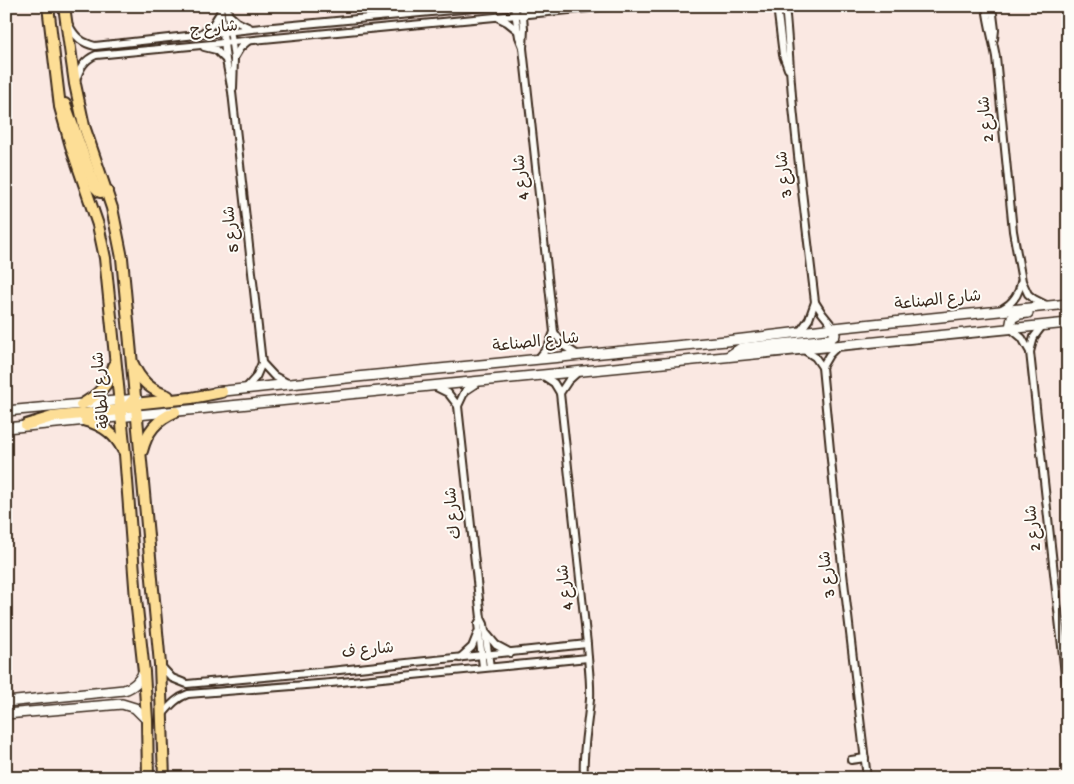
<svg xmlns="http://www.w3.org/2000/svg" width="1074" height="784" font-family="'Gochi Hand','Playpen Sans Arabic',sans-serif">
<style>
.built{fill:#fae8e2}
.lines{fill:none;stroke-linecap:round;stroke-linejoin:round}
.street-casing{stroke:#3b2a1e;stroke-width:10}
.secondary-casing{stroke:#3b2a1e;stroke-width:12}
.primary-casing{stroke:#3b2a1e;stroke-width:14}
.street{stroke:#fdfcf7;stroke-width:6}
.secondary{stroke:#fdfcf7;stroke-width:9}
.primary{stroke:#fdde96;stroke-width:10}
.labels{text-anchor:middle;dominant-baseline:central;stroke-width:4;stroke-linejoin:round;paint-order:stroke}
.street-label{font-size:16px;fill:#3b2a1e;stroke:#fdfcf7}
</style>
<rect width="100%" height="100%" fill="#fdfcf7"/>
<filter id="ink" filterUnits="userSpaceOnUse"><feTurbulence type="fractalNoise" baseFrequency=".02" numOctaves="2"/><feDisplacementMap in="SourceGraphic" scale="10" xChannelSelector="R" yChannelSelector="G"/><feConvolveMatrix kernelMatrix="1 2 1 2 8 2 1 2 1" color-interpolation-filters="sRGB"/></filter>
<g filter="url(#ink)">
<rect class="built" x="6" y="6" width="1062" height="772"/>
<g class="lines">
<g class="street-casing">
<g id="street">
<polyline points="220,6 226,60 232,92 262,363 274,376 289,384"/>
<polyline points="227,6 234,59 233,88"/>
<polyline points="514,6 519,37 523,47"/>
<polyline points="522,6 524,28 523,48 554,332 548,347 538,359"/>
<polyline points="777,6 783,55 788,69"/>
<path d="M785,6C789,43 790,80 794,117C800,179 808,241 815,302L809,319L799,333"/>
<path d="M986,6C988,24 993,40 996,57L1013,231L1022,281L1028,294L1034,299L1046,305"/>
<polyline points="992,6 995,30 994,39"/>
<polyline points="228,14 237,22 250,28"/>
<polyline points="499,18 507,22 517,30"/>
<path d="M69,25C75,37 82,43 95,46L252,29L494,6"/>
<polyline points="201,34 213,24 220,13"/>
<polyline points="204,47 216,50 225,59"/>
<polyline points="234,58 240,48 248,41"/>
<path d="M76,80C80,68 84,60 96,55L611,6"/>
<polyline points="815,302 822,313 834,328"/>
<path d="M1002,309C1013,303 1019,295 1021,282"/>
<polyline points="1043,325 1034,337 1030,352 1068,702"/>
<polyline points="1010,328 1022,338 1030,352"/>
<polyline points="554,332 564,346 578,355"/>
<polyline points="804,350 815,357 822,367 837,522 867,778"/>
<polyline points="822,367 829,355 838,346"/>
<path d="M542,375L554,383L560,393L587,644C588,663 591,681 590,699C588,726 582,751 584,778"/>
<polyline points="477,383 465,391 458,406 481,618 484,624 490,667"/>
<polyline points="436,387 448,393 458,406"/>
<polyline points="246,388 256,377 262,363"/>
<polyline points="560,393 568,381 578,372"/>
<polyline points="481,618 478,624 483,667"/>
<polyline points="486,633 496,645 511,653"/>
<polyline points="460,658 472,647 478,632"/>
<polyline points="160,665 172,678 187,684 330,671 587,644"/>
<path d="M162,715C170,706 176,698 188,694L331,683L588,658"/>
<polyline points="851,760 865,758"/>
</g>
</g>
<g class="secondary-casing">
<g id="secondary">
<polyline points="1010,328 1012,318 1020,314 1028,313"/>
<polyline points="729,356 741,348 830,339 835,335 834,328"/>
<polyline points="215,392 356,377 726,341 834,328 1068,304"/>
<polyline points="6,411 137,399"/>
<polyline points="6,428 1068,323"/>
<path d="M6,702L124,690C134,687 139,681 144,672"/>
<polyline points="6,714 122,704 135,708 147,720"/>
</g>
</g>
<g class="primary-casing">
<g id="primary">
<polyline points="48,6 60,107 71,146 98,225 105,258 125,454 136,599 144,672 147,720 148,778"/>
<polyline points="64,6 75,84 84,126 112,208 122,258 160,664 164,778"/>
<polyline points="65,104 95,187 100,192 107,191"/>
<path d="M133,364C140,381 151,390 168,396"/>
<path d="M81,405C98,395 109,385 114,366"/>
<polyline points="130,407 134,404 191,398 222,392"/>
<path d="M86,421C103,425 115,434 123,450"/>
<polyline points="26,425 52,417 120,410 128,406 134,399"/>
<path d="M142,451C147,432 156,420 175,412"/>
</g>
</g>
<use href="#street" class="street"/>
<use href="#secondary" class="secondary"/>
<use href="#primary" class="primary"/>
</g>
</g>
<g class="labels">
<g class="street-label">
<text transform="translate(214 30) rotate(-6)">شارع ج</text>
<text transform="translate(988 119) rotate(-96)">شارع 2</text>
<text transform="translate(786 174) rotate(-97)">شارع 3</text>
<text transform="translate(523 177) rotate(-96)">شارع 4</text>
<text transform="translate(233 229) rotate(-96)">شارع 5</text>
<text transform="translate(938 302) rotate(-6)">شارع الصناعة</text>
<text transform="translate(536 344) rotate(-6)">شارع الصناعة</text>
<text transform="translate(103 390) rotate(-95)">شارع الطاقة</text>
<text transform="translate(455 513) rotate(-96)">شارع ك</text>
<text transform="translate(1035 528) rotate(-96)">شارع 2</text>
<text transform="translate(829 574) rotate(-97)">شارع 3</text>
<text transform="translate(567 587) rotate(-97)">شارع 4</text>
<text transform="translate(368 652) rotate(-6)">شارع ف</text>
</g>
</g>
<rect width="1074" height="784" fill="none" stroke="#fdfcf7" stroke-width="25"/>
<rect x="12" y="12" width="1049" height="759" fill="none" stroke="#3b2a1e" stroke-width="2" filter="url(#ink)"/>
</svg>
